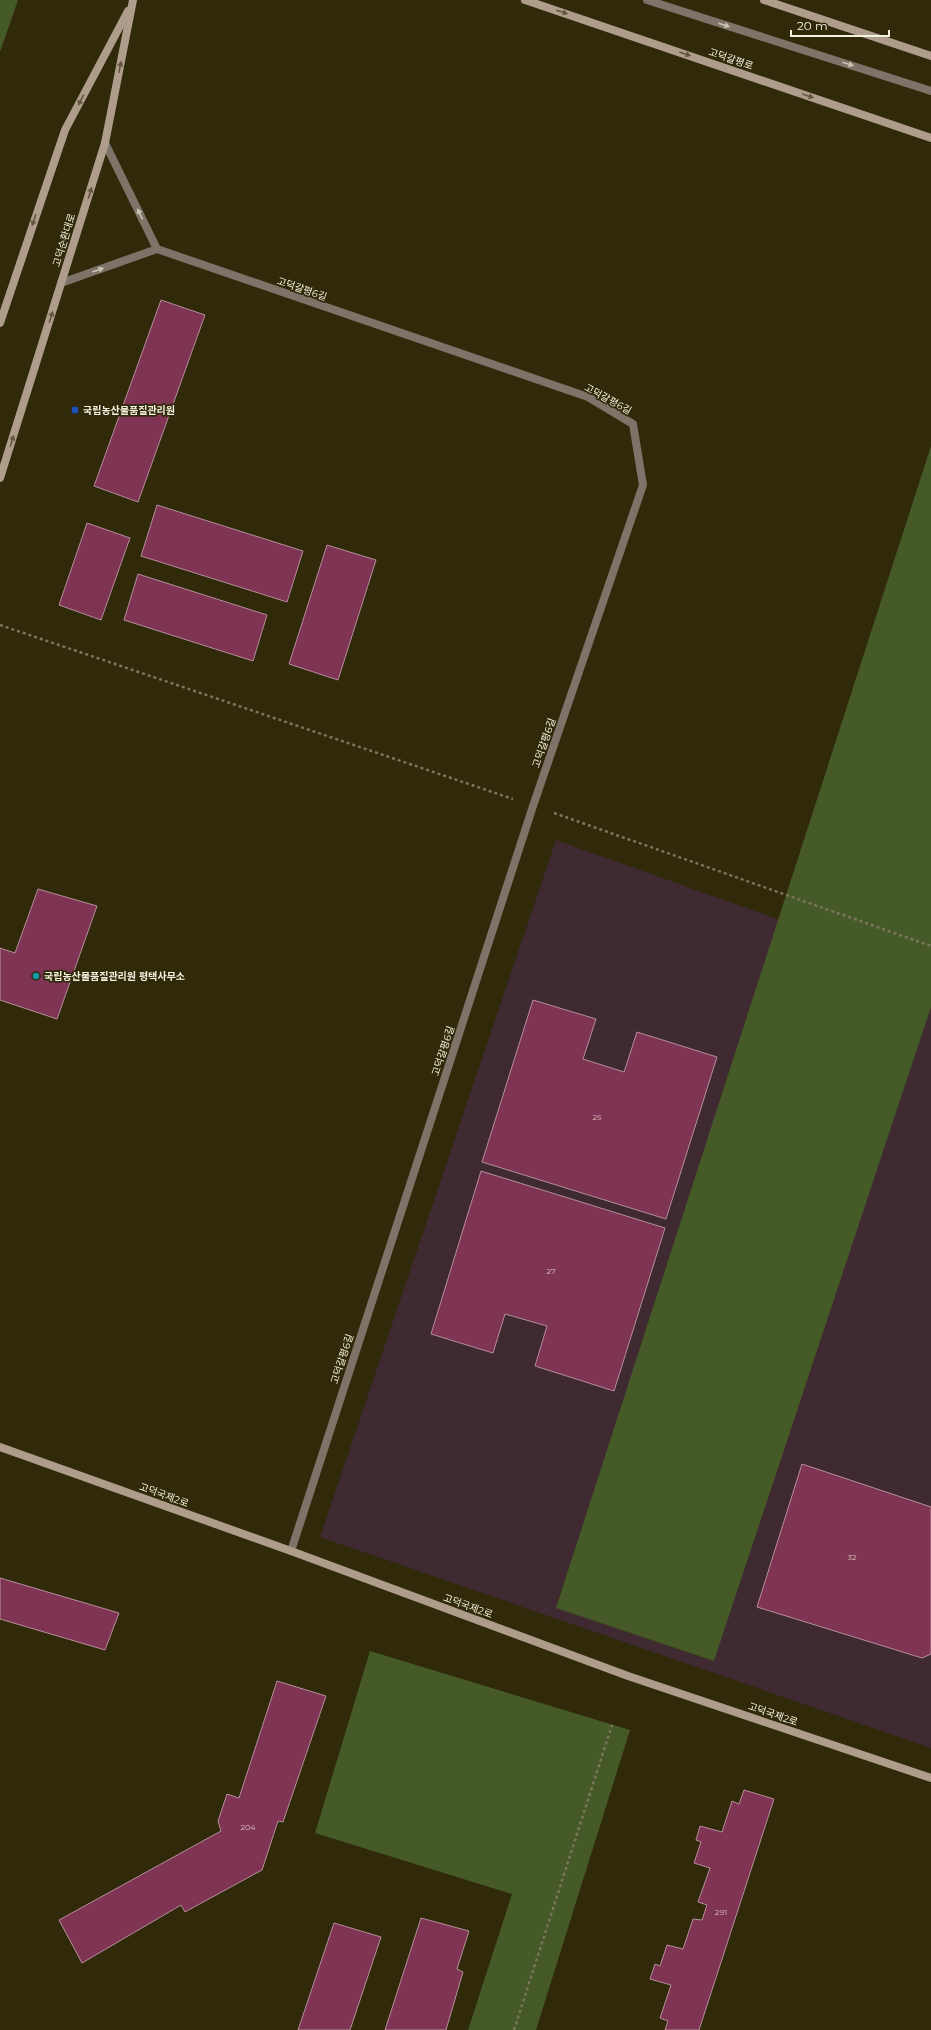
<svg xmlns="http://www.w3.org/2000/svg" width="931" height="2030" font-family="Montserrat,'Noto Sans KR',sans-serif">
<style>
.commercial{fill:#3e2a30}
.green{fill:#455a26}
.building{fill:#7f3453;stroke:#b48f9b}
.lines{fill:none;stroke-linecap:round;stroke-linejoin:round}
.path{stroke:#7b755b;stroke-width:2.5;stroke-dasharray:3 3;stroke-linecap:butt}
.lane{stroke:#7e7368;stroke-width:8}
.street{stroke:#7e7368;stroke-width:8}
.secondary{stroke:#ae9d8b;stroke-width:8}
.oneway{fill:#62573e}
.oneway2{fill:#cbc5b5}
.transit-dot{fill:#1a4fb4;stroke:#30290a;stroke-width:1.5}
.culture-dot{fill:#0f9aa8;stroke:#30290a;stroke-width:1.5}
.labels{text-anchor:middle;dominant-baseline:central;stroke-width:3.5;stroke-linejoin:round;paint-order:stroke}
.number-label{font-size:8px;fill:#d8c2bc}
.street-label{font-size:10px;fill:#f5f1df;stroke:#30290a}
.poi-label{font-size:10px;font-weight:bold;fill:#f5f1df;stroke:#30290a;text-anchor:start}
</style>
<rect width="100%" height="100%" fill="#30290a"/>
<polygon class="commercial" points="556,840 931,974 931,1748 320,1537"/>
<g class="green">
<polygon points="0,0 18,0 0,52"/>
<polygon points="931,446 931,1007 714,1661 556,1608"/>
<polygon points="370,1651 630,1730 536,2030 468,2030 512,1894 315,1833"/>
</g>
<g class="building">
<polygon points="161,300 205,315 138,502 94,486"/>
<polygon points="157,505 303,551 287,602 141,556"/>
<polygon points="87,523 130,538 101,620 59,605"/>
<polygon points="327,545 376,560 338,680 289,664"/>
<polygon points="138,574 267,615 253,661 124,620"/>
<polygon points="38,889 97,906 57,1019 0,1000 0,948 15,953"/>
<polygon points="533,1000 596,1019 583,1059 624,1072 637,1032 717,1057 666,1219 482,1162"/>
<polygon points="481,1171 665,1228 614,1391 535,1366 547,1326 505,1314 493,1353 431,1334"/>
<polygon points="802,1464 931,1507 931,1654 922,1658 757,1607"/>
<polygon points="0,1578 119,1613 105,1650 0,1619"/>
<polygon points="277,1681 326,1696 283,1822 278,1821 262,1870 185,1912 181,1905 82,1963 59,1920 221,1831 218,1821 227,1794 239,1798"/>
<polygon points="744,1790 774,1799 699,2030 665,2030 668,2021 660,2018 671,1985 650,1979 655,1964 660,1966 667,1945 683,1949 693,1919 702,1920 707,1905 698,1902 710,1868 694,1863 701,1842 696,1840 700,1826 722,1832 732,1801 739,1804"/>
<polygon points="421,1918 469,1931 457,1969 463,1972 446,2030 385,2030"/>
<polygon points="334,1923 381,1937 350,2030 298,2030"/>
</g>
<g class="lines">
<g class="path">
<polyline points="0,625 513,799"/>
<polyline points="554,813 931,946"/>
<polyline points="514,2030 612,1725"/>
</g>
<polyline class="lane" points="647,0 931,91"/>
<g class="street">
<polyline points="105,143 157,249"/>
<polyline points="157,249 588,397 633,424 643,485 533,806 291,1551"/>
<polyline points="61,283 157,249"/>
</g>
<g class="secondary">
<polyline points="525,0 931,138"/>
<polyline points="764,0 931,56"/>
<polyline points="0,323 65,130 128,11"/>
<polyline points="0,478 105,143 133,0"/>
<polyline points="0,1447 291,1551 628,1676 931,1778"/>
</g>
</g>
<defs><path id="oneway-solid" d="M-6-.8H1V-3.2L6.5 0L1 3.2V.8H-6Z"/></defs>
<g class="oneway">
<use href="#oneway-solid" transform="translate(562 12) rotate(18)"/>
<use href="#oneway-solid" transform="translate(685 54) rotate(19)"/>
<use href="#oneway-solid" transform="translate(120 67) rotate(-79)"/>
<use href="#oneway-solid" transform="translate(808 96) rotate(19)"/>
<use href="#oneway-solid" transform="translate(81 100) rotate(118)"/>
<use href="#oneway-solid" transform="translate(90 193) rotate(-73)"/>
<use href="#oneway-solid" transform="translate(34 220) rotate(109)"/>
<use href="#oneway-solid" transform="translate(51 317) rotate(-73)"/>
<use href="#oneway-solid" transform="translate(12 441) rotate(-73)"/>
</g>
<g class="oneway2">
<use href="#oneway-solid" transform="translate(724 25) rotate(18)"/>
<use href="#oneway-solid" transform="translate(848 64) rotate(18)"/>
<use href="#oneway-solid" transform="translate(140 214) rotate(-116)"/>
<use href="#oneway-solid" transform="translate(98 270) rotate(-20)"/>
</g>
<rect class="transit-dot" x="71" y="406" width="8" height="8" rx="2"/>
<circle class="culture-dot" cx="36" cy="976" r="4"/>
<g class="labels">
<g class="number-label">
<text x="597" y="1117">25</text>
<text x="551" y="1271">27</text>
<text x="852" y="1557">32</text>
<text x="248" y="1827">204</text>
<text x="721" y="1912">291</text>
</g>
<g class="street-label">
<text transform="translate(731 59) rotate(19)">고덕갈평로</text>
<text transform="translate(64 240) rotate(-73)">고덕순환대로</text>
<text transform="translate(302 289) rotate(19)">고덕갈평6길</text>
<text transform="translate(608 399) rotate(29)">고덕갈평6길</text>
<text transform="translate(544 743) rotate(-71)">고덕갈평6길</text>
<text transform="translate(443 1051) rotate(-72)">고덕갈평6길</text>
<text transform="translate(342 1359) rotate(-72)">고덕갈평6길</text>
<text transform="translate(164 1495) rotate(20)">고덕국제2로</text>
<text transform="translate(468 1606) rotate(20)">고덕국제2로</text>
<text transform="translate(773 1714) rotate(19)">고덕국제2로</text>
</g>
<g class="poi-label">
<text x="83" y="410">국립농산물품질관리원</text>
<text x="44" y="976">국립농산물품질관리원 평택사무소</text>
</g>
</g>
<path d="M791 30v6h98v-6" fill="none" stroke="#f5f1df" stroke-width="2"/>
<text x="797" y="30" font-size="12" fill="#f5f1df" stroke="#30290a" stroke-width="3" paint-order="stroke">20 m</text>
</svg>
